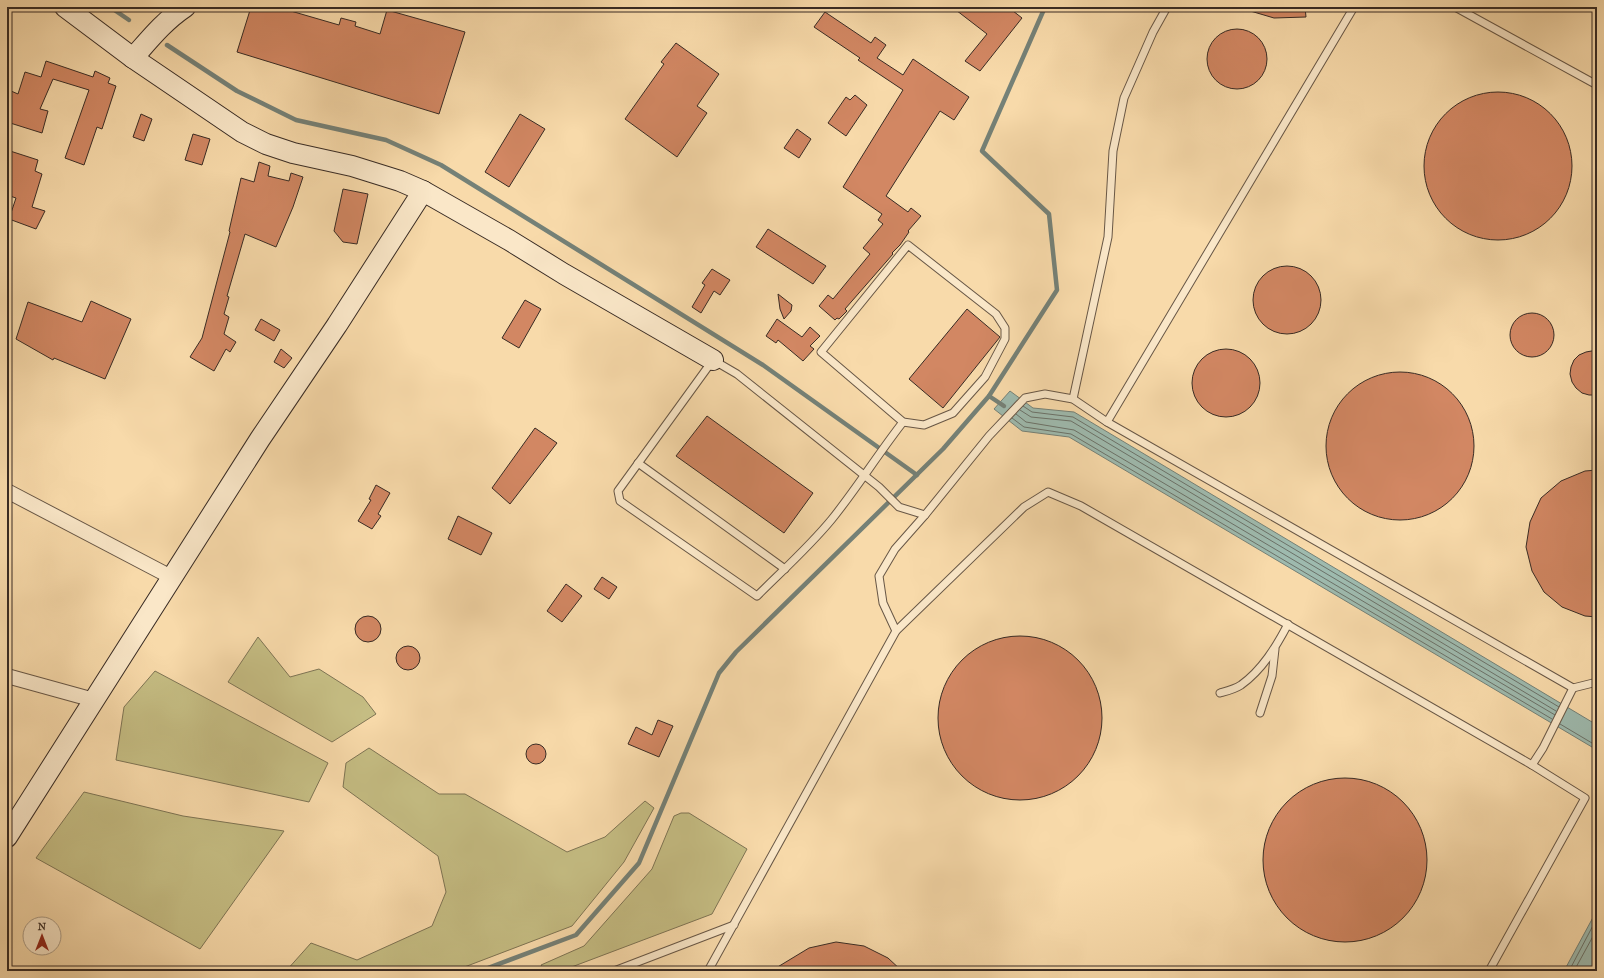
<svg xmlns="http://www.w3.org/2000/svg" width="1604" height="978" font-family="'IM FELL French Canon',serif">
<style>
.green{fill:#c5bd83;stroke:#7e7454}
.water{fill:#9ebaae;stroke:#758177}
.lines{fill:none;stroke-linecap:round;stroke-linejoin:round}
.shore{stroke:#6b7269;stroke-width:1}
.stream{stroke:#758177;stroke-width:4.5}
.building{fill:#d28763;stroke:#382b24}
.lane-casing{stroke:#685746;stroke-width:9}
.street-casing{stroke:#685746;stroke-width:16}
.secondary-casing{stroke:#382b24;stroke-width:22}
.lane{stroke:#fae7c8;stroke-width:7}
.street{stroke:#fae7c8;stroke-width:14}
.secondary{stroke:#fae7c8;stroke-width:20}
</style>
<rect width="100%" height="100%" fill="#f8daaa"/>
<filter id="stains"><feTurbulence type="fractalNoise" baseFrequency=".005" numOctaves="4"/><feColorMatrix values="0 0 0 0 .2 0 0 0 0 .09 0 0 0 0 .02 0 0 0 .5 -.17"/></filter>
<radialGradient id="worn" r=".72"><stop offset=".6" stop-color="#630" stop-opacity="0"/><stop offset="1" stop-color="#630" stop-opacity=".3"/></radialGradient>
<g class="green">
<polygon points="258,637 290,677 319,669 363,697 376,714 332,742 228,682"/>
<polygon points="155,671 328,763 309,802 116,760 124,707"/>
<polygon points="369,748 439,794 465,794 567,852 605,837 645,801 654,808 624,862 572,926 454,971 286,971 311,943 357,960 432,926 446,892 438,856 343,787 346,763"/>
<polygon points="84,792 183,816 284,831 200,949 36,858"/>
<polygon points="681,813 689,813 747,849 712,914 561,971 545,971 541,965 584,946 652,869 674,816"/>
</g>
<g class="water">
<polygon points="1010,391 1033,408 1074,412 1597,725 1597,750 1069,437 1022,431 994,409"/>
<polygon points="1597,910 1597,971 1564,971"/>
</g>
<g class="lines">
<g class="shore">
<polyline points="1023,406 1032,412 1073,417 1559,707"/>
<polyline points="1020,410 1031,417 1071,421 1556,711"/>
<polyline points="1016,414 1026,422 1074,430 1555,715"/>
<polyline points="1012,418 1024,427 1071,434 1552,719"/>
<polyline points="1560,724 1597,746"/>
<polyline points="1569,971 1597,918"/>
<polyline points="1574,971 1597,929"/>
</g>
<g class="stream">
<polyline points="110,7 129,20"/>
<polyline points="167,45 237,91 296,120 386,140 441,165 763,365 917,475"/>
<polyline points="989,396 1004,406"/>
<polyline points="480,971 576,935 639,863 719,673 736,652 943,449 989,396 1057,290 1049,214 982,151 1045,7"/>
</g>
</g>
<g class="building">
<polygon points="251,7 277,7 339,25 341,18 356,22 355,26 380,34 387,10 465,32 439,114 237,52"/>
<polygon points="952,7 1008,7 1022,18 980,71 965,61 987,34"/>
<polygon points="1247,7 1305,7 1306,17 1274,18 1247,10"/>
<polygon points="825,12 871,43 875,37 886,45 877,58 903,75 913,59 969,97 954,120 940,111 886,196 908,212 911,208 921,216 908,231 909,232 900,245 892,253 893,254 845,309 847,311 839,319 837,318 835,320 819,306 828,295 833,299 870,254 863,248 883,224 878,220 882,214 843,187 903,90 858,60 860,58 814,27"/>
<circle cx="1237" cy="59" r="30"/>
<polygon points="676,43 719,74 697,106 707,113 677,157 625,119 664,64 661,62"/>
<polygon points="46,61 93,77 95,71 110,78 108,83 116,86 102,129 97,127 84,165 65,158 89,90 53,79 40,109 48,111 42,133 7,122 7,103 11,91 18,94 25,72 41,77"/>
<circle cx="1498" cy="166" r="74"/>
<polygon points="855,95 867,105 846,136 828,123 846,97 850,100"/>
<polygon points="141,114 152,119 144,141 133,137"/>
<polygon points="520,114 545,129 509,187 485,172"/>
<polygon points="797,129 811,139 799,158 784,148"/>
<polygon points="193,134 210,139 202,165 185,160"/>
<polygon points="7,150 38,160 35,171 42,174 32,207 45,211 36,229 9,219 16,198 7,195"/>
<polygon points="259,162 270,166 268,176 289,181 291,173 303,177 293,207 276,247 245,234 227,296 229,297 224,314 229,317 224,334 236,342 230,352 226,349 214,371 190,357 202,338 230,232 229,231 241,178 254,182"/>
<polygon points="343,189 368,194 357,244 343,242 334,231"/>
<polygon points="768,229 826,266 813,284 756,247"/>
<circle cx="1287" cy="300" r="34"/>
<polygon points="712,269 730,280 720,295 714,291 701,313 692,307 705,285 702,283"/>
<polygon points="778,294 792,305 791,311 784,319 780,309"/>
<polygon points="525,300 541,309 519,348 502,338"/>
<polygon points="91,301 131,319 105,379 54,358 53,360 16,339 28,302 82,322"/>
<polygon points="967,309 1000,337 943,408 909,379"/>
<circle cx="1532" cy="335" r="22"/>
<polygon points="261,319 280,330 274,341 255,330"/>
<polygon points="777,319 802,337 810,327 820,336 810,346 814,349 803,361 778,340 776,343 766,336"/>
<circle cx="1226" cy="383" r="34"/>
<polygon points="281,349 292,358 284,368 274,362"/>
<polygon points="1597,350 1597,395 1589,395 1582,393 1576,388 1572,382 1570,374 1571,367 1574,360 1579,355 1586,352"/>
<circle cx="1400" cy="446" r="74"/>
<polygon points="707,416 813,493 784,533 676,456"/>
<polygon points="535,428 557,443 510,504 492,488"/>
<polygon points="1597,470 1597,617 1585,616 1562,607 1544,592 1532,571 1526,547 1530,522 1541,498 1561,481 1585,471"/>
<polygon points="376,485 390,493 378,514 381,516 372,529 358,521 371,500 369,499"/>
<polygon points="458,516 492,533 481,555 448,539"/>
<polygon points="602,577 617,587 609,599 594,589"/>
<polygon points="566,584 582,596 562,622 547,611"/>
<circle cx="368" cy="629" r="13"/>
<circle cx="1020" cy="718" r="82"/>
<circle cx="408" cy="658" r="12"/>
<polygon points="658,720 673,726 659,757 628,744 636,727 652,735"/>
<circle cx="536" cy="754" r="10"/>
<circle cx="1345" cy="860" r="82"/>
<polygon points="836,942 864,946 888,958 902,971 771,971 809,948"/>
</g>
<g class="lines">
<g class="lane-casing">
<g id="lane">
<polyline points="1455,7 1597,85"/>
<polygon points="908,245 996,314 1005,328 1005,339 985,377 953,413 924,425 903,422 821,352"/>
<polyline points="1073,399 1108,237 1113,151 1124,98 1153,32 1167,7"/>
<path d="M903,422C878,454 857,488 832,519C810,546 781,572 757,596L620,501L618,491L713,360L737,374L879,487L899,507L925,515"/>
<polyline points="1107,422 1354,7"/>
<polyline points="638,463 785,569"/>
<polyline points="896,631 883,603 879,576 895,549 925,515 989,436 1025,398 1045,394 1073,399 1107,422 1573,688 1597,682"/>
<path d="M1220,693C1227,691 1235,689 1241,685C1262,670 1276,647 1288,624"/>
<polyline points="1260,713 1272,676 1275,649"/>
<polyline points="1532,765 1543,748 1573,688"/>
<polyline points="614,971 734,925"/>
<polyline points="708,971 896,631 1024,507 1048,492 1081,506 1532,765 1585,798 1489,971"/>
</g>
</g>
<g class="street-casing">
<g id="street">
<polyline points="7,491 173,578"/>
<polyline points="7,676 94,700"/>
</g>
</g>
<g class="secondary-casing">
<g id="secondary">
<polyline points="65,7 133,58 242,132 266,144 293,153 352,166 400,181 423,191 509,240 564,274 713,360"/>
<path d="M133,58C149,40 164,21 185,7"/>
<polyline points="7,837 260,439 337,325 423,191"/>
</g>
</g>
<use href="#lane" class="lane"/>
<use href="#street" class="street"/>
<use href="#secondary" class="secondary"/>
</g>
<rect width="1604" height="978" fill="none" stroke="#f8daaa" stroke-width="24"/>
<rect x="8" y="8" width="1588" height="962" fill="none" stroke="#382b24" stroke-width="2"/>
<rect x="12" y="12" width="1580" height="954" fill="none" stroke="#382b24"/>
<g transform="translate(42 936)"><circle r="19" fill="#fae7c8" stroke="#ac9c86"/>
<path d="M0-3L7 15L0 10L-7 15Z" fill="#8f2418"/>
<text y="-6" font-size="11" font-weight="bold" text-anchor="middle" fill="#382b24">N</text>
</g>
<rect width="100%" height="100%" filter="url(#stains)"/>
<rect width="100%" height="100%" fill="url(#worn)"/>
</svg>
